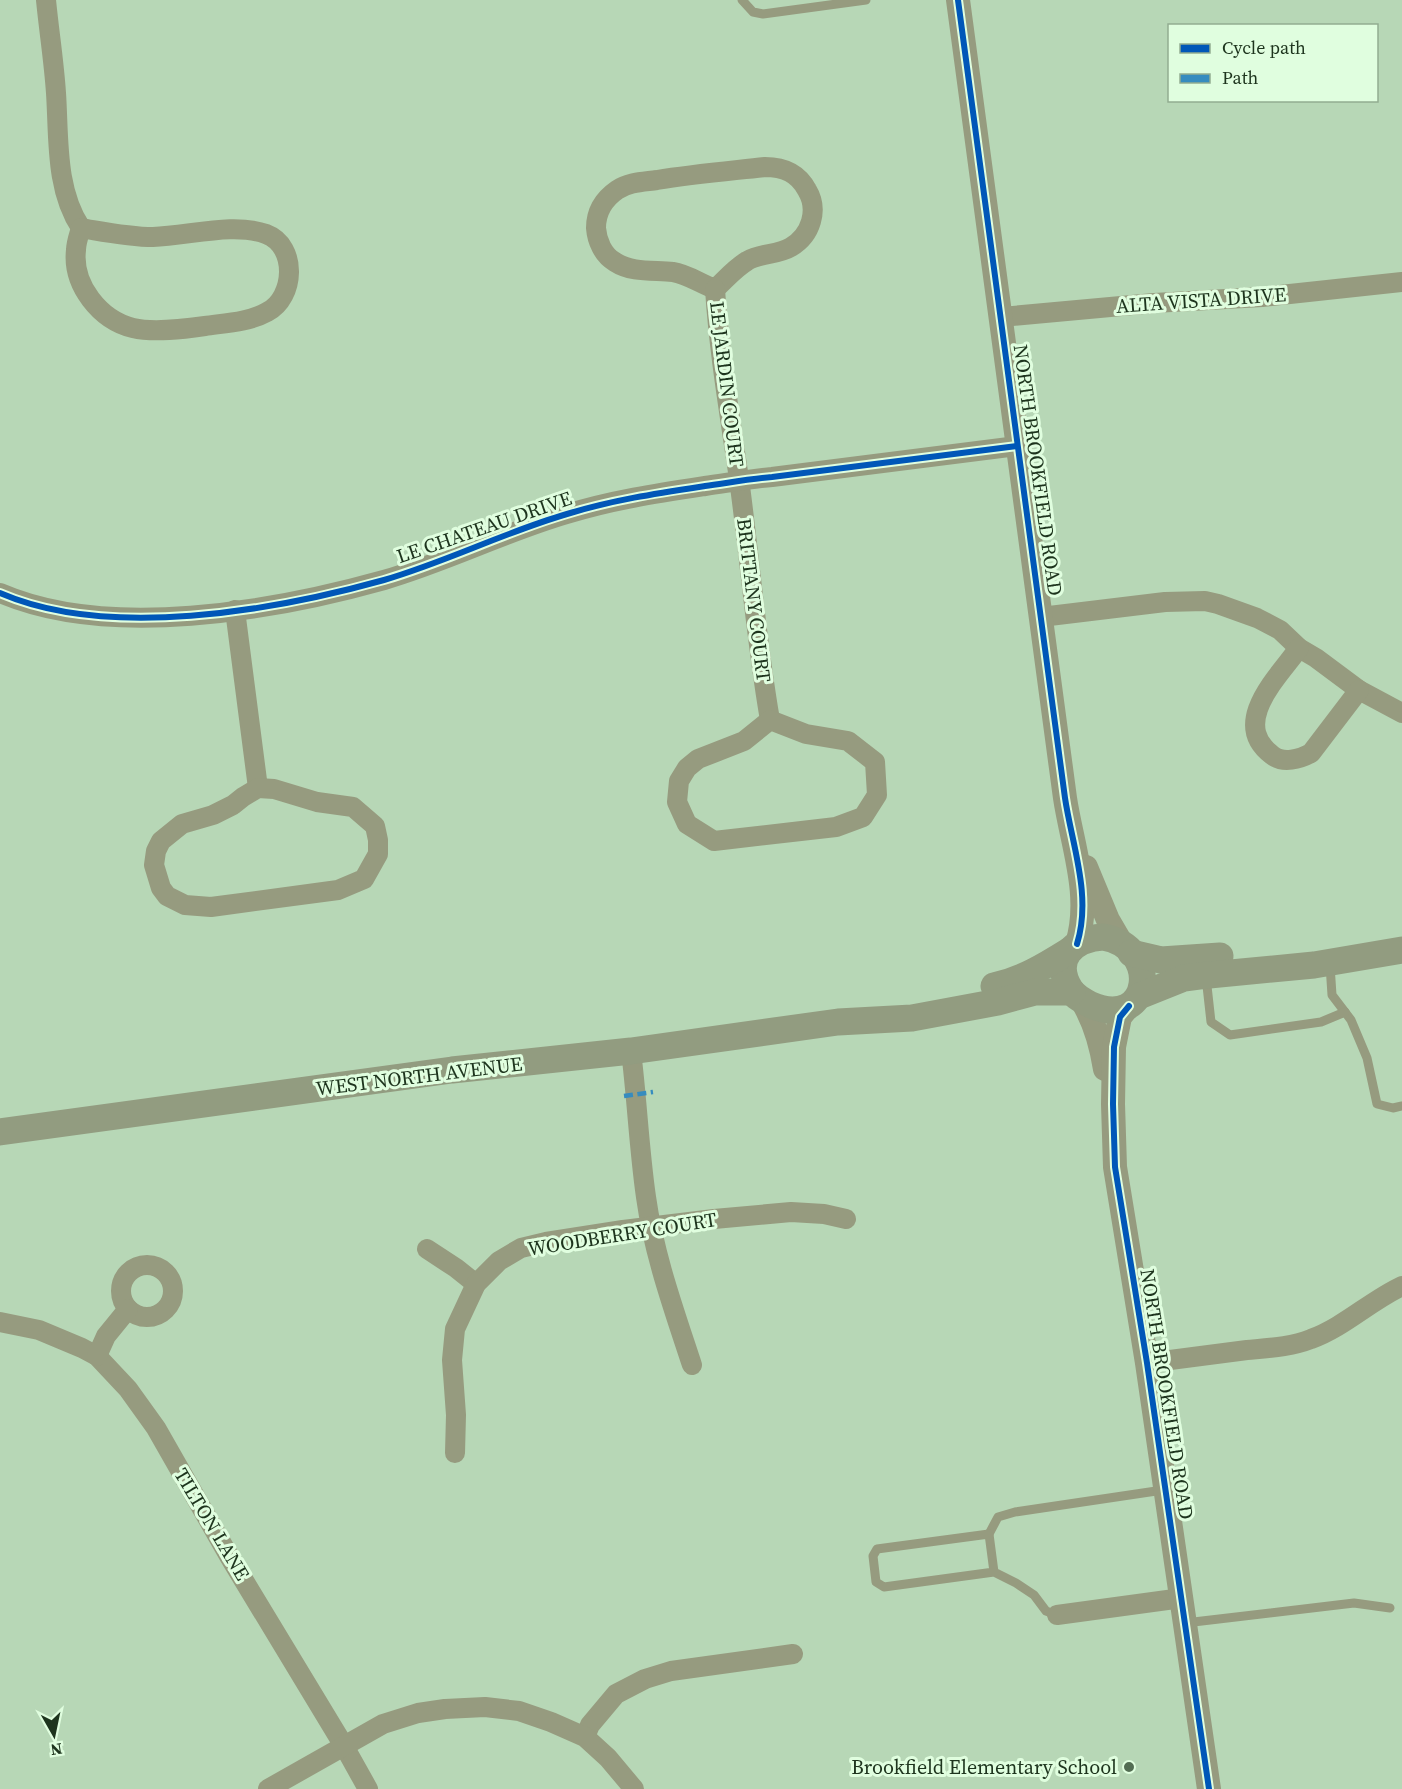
<svg xmlns="http://www.w3.org/2000/svg" width="1402" height="1789" font-family="'Source Serif 4',serif">
<style>
.lines{fill:none;stroke-linecap:round;stroke-linejoin:round}
.service{stroke:#969b7f;stroke-width:9}
.minor{stroke:#969b7f;stroke-width:20}
.tertiary{stroke:#969b7f;stroke-width:24}
.secondary{stroke:#929c80;stroke-width:27}
.quiet{stroke:#368cbf;stroke-width:4.5;stroke-dasharray:9 4.5;stroke-linecap:butt}
.cycleway-casing{stroke:#e0fedf;stroke-width:10}
.cycleway{stroke:#0057b8;stroke-width:6}
.poi-dot{fill:#536d53;stroke:#e0fedf;stroke-width:2}
.labels{text-anchor:middle;dominant-baseline:central;stroke-width:6;stroke-linejoin:round;paint-order:stroke}
.street-label{font-size:20px;fill:#1d341d;stroke:#e0fedf}
.poi-label{font-size:20px;fill:#1d341d;stroke:#e0fedf;text-anchor:end}
</style>
<rect width="100%" height="100%" fill="#b7d7b6"/>
<g class="lines">
<g class="service">
<polyline points="742,0 753,12 763,14 866,0"/>
<polyline points="1330,965 1332,995 1351,1020 1367,1058 1377,1104 1393,1108 1402,1106"/>
<polyline points="1206,977 1211,1022 1230,1035 1321,1022 1345,1012"/>
<polyline points="989,1534 998,1517 1015,1512 1163,1490"/>
<polyline points="994,1572 989,1534 877,1549 873,1556 876,1582 884,1587 994,1572 1016,1583 1034,1595 1046,1611 1057,1615"/>
<polyline points="1185,1623 1354,1603 1390,1608"/>
</g>
<g class="minor">
<path d="M46,0C49,31 54,62 56,93C59,137 55,189 81,228"/>
<path d="M765,167C784,167 798,173 807,190C819,210 811,235 791,247C778,255 760,253 747,261C735,268 725,280 715,289C701,284 687,274 673,272C653,270 632,273 615,262C603,255 597,241 596,228C596,211 604,199 617,190C629,182 643,182 657,180C693,174 729,171 765,167Z"/>
<path d="M81,228C105,232 129,237 153,237C189,236 233,222 266,234C298,246 295,298 267,312C249,322 226,323 205,326C184,329 154,333 133,328C100,320 72,285 76,250C76,243 79,235 81,228Z"/>
<path d="M715,289C719,353 730,416 739,479C750,559 756,640 770,720"/>
<polyline points="1001,317 1154,303 1262,297 1402,282"/>
<path d="M0,593C108,640 273,611 384,580C446,562 505,532 567,514C612,500 659,493 705,486C727,483 749,479 772,477L1017,446"/>
<polyline points="235,610 258,788"/>
<polyline points="1041,617 1165,602 1205,601 1218,604 1257,618 1280,630 1299,648 1316,658 1359,690 1402,713"/>
<path d="M1299,648C1277,678 1230,723 1272,755C1283,764 1300,759 1311,753L1359,690"/>
<polygon points="770,720 806,734 848,741 875,762 877,795 863,817 836,827 714,841 687,824 677,802 679,781 687,768 698,759 744,741"/>
<polygon points="258,788 274,789 317,802 353,807 375,826 378,840 378,854 364,879 338,890 211,907 185,905 167,896 161,888 154,865 156,851 161,841 182,824 213,815 233,805 243,797"/>
<path d="M631,1051C637,1099 639,1148 646,1197C654,1255 674,1310 692,1365"/>
<polyline points="427,1249 456,1268 476,1284"/>
<circle cx="147" cy="1291" r="26"/>
<polyline points="0,1322 39,1330 82,1348 97,1356 128,1389 156,1428 229,1556 344,1746 368,1789"/>
<polyline points="97,1356 106,1336 128,1309"/>
<path d="M1147,1363C1180,1359 1214,1354 1247,1350C1268,1348 1291,1347 1311,1339C1344,1327 1370,1301 1402,1286"/>
<polyline points="455,1453 456,1415 452,1360 455,1329 476,1284 499,1261 521,1248 546,1242 623,1230 714,1219 791,1212 824,1214 846,1219"/>
<polyline points="1057,1615 1182,1598"/>
<polyline points="585,1737 590,1725 616,1694 645,1679 671,1671 793,1654"/>
<polyline points="268,1789 383,1724 418,1713 445,1709 485,1707 519,1711 551,1722 585,1737 608,1758 634,1789"/>
</g>
<g class="tertiary">
<path d="M958,0L1065,798C1072,845 1092,896 1077,944"/>
<polyline points="1086,867 1108,920 1122,944"/>
<path d="M1082,1001C1095,1022 1101,1044 1105,1069"/>
<polyline points="1129,1006 1120,1017 1114,1047 1113,1104 1115,1167 1147,1363 1209,1789"/>
</g>
<g class="secondary">
<path d="M1103,937C1162,947 1152,1031 1091,1005C1083,1001 1075,997 1070,989C1052,959 1073,939 1103,937Z"/>
<polyline points="1131,953 1161,960 1220,956"/>
<path d="M994,986C1022,980 1045,966 1069,951"/>
<polyline points="1139,996 1184,978 1199,976 1314,965 1402,950"/>
<polyline points="0,1132 452,1070 631,1051 838,1022 912,1018 998,1002 1035,992 1072,992"/>
</g>
<polyline class="quiet" points="624,1096 653,1092"/>
<g class="cycleway-casing">
<g id="cycleway">
<path d="M958,0L1065,798C1072,845 1092,896 1077,944"/>
<path d="M0,593C108,640 273,611 384,580C446,562 505,532 567,514C612,500 659,493 705,486C727,483 749,479 772,477L1017,446"/>
<polyline points="1129,1006 1120,1017 1114,1047 1113,1104 1115,1167 1147,1363 1209,1789"/>
</g>
</g>
<use href="#cycleway" class="cycleway"/>
</g>
<circle class="poi-dot" cx="1129" cy="1767" r="6"/>
<g class="labels">
<g class="street-label">
<text transform="translate(1201 300) rotate(-4)">ALTA VISTA DRIVE</text>
<text transform="translate(727 384) rotate(83)">LE JARDIN COURT</text>
<text transform="translate(1038 470) rotate(82)">NORTH BROOKFIELD ROAD</text>
<text transform="translate(484 527) rotate(-19)">LE CHATEAU DRIVE</text>
<text transform="translate(754 600) rotate(83)">BRITTANY COURT</text>
<text transform="translate(419 1076) rotate(-7)">WEST NORTH AVENUE</text>
<text transform="translate(622 1234) rotate(-9)">WOODBERRY COURT</text>
<text transform="translate(1167 1394) rotate(81)">NORTH BROOKFIELD ROAD</text>
<text transform="translate(212 1524) rotate(59)">TILTON LANE</text>
</g>
<g class="poi-label">
<text x="1117" y="1767">Brookfield Elementary School</text>
</g>
</g>
<rect x="1168" y="24" width="210" height="78" fill="#e0fedf" stroke="#92ad91" stroke-width="1.5"/>
<rect x="1180" y="44" width="30" height="9" fill="#0057b8" stroke="#92ad91" stroke-width="1.5"/>
<text x="1222" y="54" font-size="18" fill="#1d341d">Cycle path</text>
<rect x="1180" y="74" width="30" height="9" fill="#368cbf" stroke="#92ad91" stroke-width="1.5"/>
<text x="1222" y="84" font-size="18" fill="#1d341d">Path</text>
<g transform="translate(54 1735) rotate(171)" stroke="#e0fedf" stroke-width="4.5" paint-order="stroke">
<path d="M0-4.5L10 22L0 15L-10 22Z" fill="#1d341d"/>
<text y="-9" font-size="16" font-weight="bold" text-anchor="middle" fill="#1d341d">N</text>
</g>
</svg>
